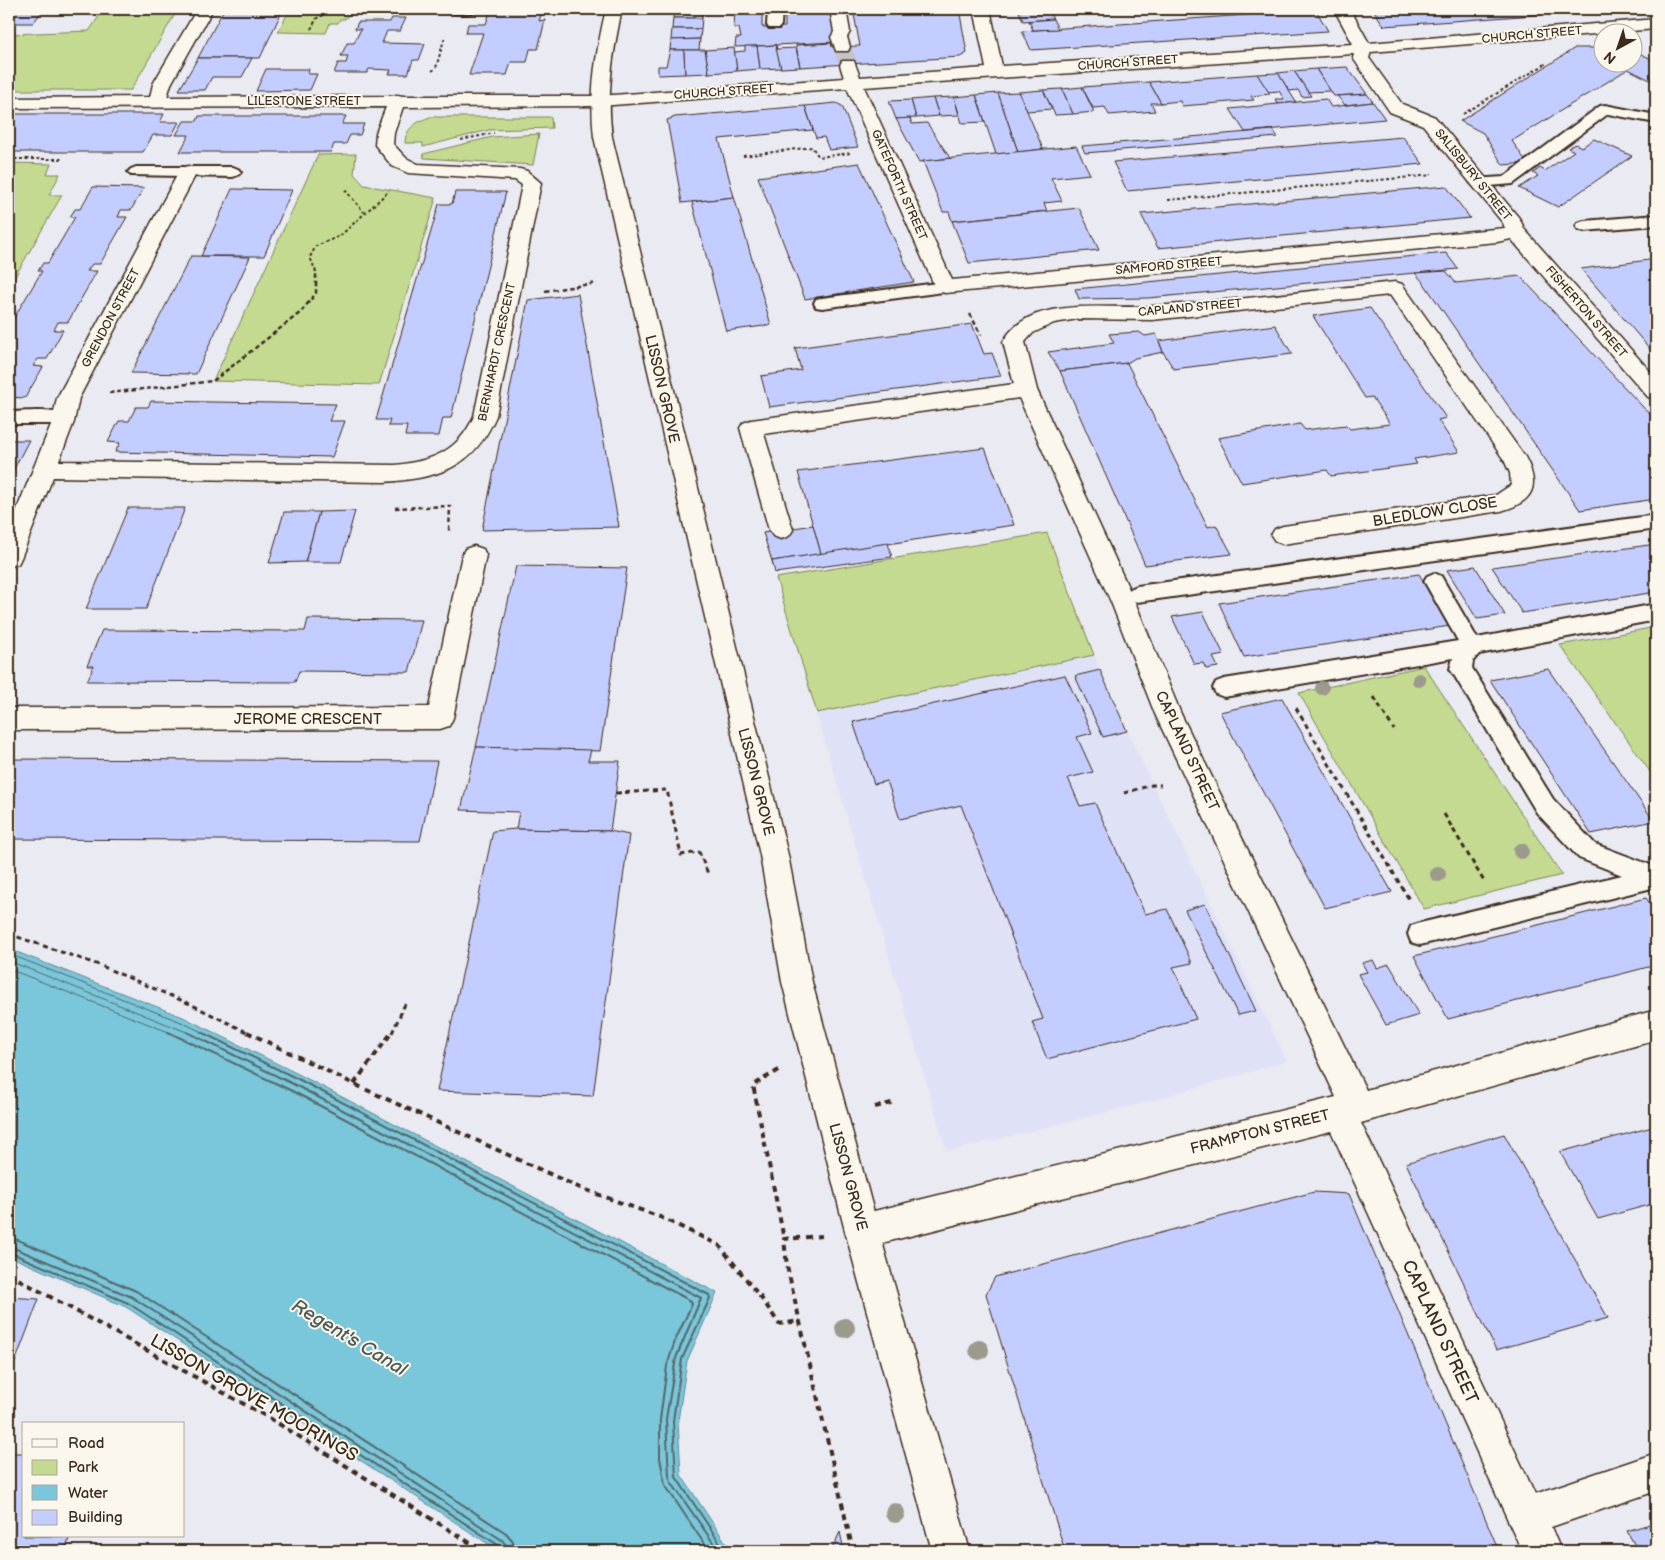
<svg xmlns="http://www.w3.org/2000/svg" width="1665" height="1560" font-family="'Balsamiq Sans',sans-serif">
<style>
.built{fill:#dfe1f6}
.green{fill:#c3da90;stroke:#7f8257}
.water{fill:#7ac6da;stroke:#61888f}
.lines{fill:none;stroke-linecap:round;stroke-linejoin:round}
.shore-far1{stroke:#546869;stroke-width:1}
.shore{stroke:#546869;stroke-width:2}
.building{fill:#c4cdff;stroke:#3b2a1e}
.street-tunnel{stroke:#c7c4c8;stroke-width:18;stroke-dasharray:18 9;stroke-linecap:butt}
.lane-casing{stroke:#3b2a1e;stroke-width:4}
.street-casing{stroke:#3b2a1e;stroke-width:3}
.secondary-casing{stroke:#3b2a1e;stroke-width:3}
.path-far3{stroke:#3b2a1e;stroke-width:2;stroke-dasharray:3 2.5;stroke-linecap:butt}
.path-far2{stroke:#3b2a1e;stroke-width:2.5;stroke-dasharray:4.5 3;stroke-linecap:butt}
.path-far1{stroke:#3b2a1e;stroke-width:3;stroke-dasharray:5 4;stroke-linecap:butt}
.path{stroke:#3b2a1e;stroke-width:4;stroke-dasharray:6 5;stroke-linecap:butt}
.lane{fill:#fbf7ec;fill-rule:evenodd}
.street{fill:#fbf7ec;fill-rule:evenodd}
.secondary{fill:#fbf7ec;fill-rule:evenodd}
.tree{fill:#9c998d}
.labels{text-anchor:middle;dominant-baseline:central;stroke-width:4;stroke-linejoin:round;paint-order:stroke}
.far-street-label{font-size:12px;fill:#3b2a1e;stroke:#fbf7ec}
.street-label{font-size:15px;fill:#3b2a1e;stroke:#fbf7ec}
.near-street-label{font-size:18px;fill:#3b2a1e;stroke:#fbf7ec}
.near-water-label{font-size:19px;font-style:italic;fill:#4e5956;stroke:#fbf7ec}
</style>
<rect width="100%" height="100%" fill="#eaeaf2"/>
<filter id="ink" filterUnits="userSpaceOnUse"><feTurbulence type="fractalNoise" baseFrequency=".02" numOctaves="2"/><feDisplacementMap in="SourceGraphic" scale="10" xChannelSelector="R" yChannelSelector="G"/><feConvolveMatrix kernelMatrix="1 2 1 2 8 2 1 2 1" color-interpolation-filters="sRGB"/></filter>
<g filter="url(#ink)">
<polygon class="built" points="1047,533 1100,670 1127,731 1287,1061 1144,1103 947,1152 776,578"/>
<g class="green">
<polygon points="104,9 178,9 131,90 9,90 9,34 89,31"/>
<polygon points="295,9 358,9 354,9 345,19 340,19 338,23 330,23 326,33 278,32 289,11"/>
<path d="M430,117H551L552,128L489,130L423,147V143H405C405,128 418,121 430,117Z"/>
<polygon points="539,134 533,165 424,158 423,154 492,137"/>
<polygon points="356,154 354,174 364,185 436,198 379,385 213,381 318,155"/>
<polygon points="9,163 51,164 47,174 60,174 49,195 62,195 9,287"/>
<polygon points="1047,533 1094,655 817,713 776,578"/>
<polygon points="1656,627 1656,780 1560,645"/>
<polygon points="1424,666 1562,875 1424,909 1299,693"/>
</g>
<polygon class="water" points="9,949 183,1017 300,1075 717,1293 687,1361 678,1421 681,1475 726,1543 737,1551 499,1551 126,1307 9,1256"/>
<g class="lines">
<g class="shore-far1">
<polyline points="9,954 181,1022 204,1033"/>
<polyline points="9,961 189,1033"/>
<polyline points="9,969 171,1033"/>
</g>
<g class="shore">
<polyline points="168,1032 292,1091 691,1301 692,1304 675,1341 667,1366 660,1420 660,1458 665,1485 709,1551"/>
<polyline points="187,1032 295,1085 701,1298 676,1358 666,1419 669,1476 671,1482 719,1551"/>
<polyline points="201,1032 298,1079 709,1295 710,1298 682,1359 673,1421 676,1477 722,1546 729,1551"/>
<polyline points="9,1238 18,1240 136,1291 506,1533 513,1541 515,1551"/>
<polyline points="9,1246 132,1297 502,1540 506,1545 507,1551"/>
<polyline points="9,1252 128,1303 498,1545 501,1551"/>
</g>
</g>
<g class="building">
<polygon points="18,9 44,9 33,23 9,23 9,20"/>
<polygon points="224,9 283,9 260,58 198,58"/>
<polygon points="491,9 543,9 539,21 545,20 538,49 530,49 527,62 511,62 507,75 469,75 483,33 466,33 468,24 486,24"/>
<polygon points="674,9 703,9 702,18 673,18"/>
<polygon points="735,9 762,9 762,27 785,27 785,13 831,13 836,42 735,47 736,38 741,38 739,28 734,28"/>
<rect x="785" y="9" width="46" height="4"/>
<polygon points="853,9 959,9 967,53 960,57 800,67 796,45 831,43 832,47 860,46"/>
<polygon points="1018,9 1056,9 1048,10 1053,19 1023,21"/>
<polygon points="1283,9 1308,9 1309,11 1285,12"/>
<polygon points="1373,9 1616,9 1384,26"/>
<polygon points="1316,10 1328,31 1031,50 1022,31"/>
<polygon points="392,18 406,18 400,31 387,31 382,43 425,44 419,60 413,60 408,74 389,74 391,70 369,69 367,73 334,73 338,63 346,63 348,56 341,56 347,43 354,43 361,29 355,29 358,22 390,22"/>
<polygon points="673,18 702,18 701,29 672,29"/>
<polygon points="1053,19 1058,29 1033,30 1029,21"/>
<polygon points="672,29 701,29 700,39 671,40"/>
<polygon points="700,39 699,50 670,50 671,40"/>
<polygon points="776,45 781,68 760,69 757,46"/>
<polygon points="745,46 757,46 760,69 737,71 734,52 745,51"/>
<polygon points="734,48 737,71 709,73 705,50"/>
<polygon points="796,48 800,67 781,68 776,49"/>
<polygon points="1575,48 1602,48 1602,62 1632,62 1632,50 1656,61 1656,83 1628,69 1512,141 1527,163 1503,165 1483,133 1460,121"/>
<polygon points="670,50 684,50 685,74 658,75 658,66 666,66"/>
<polygon points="684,50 705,50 709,73 685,74"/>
<polygon points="198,58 252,58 242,77 212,77 205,90 179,90"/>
<polygon points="1347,67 1367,94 1334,96 1316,69"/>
<polygon points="266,69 309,69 308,74 317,74 310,90 256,91"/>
<polygon points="1316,69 1330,91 1308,92 1294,71"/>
<polygon points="1294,71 1308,92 1311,96 1302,97 1298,90 1289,91 1278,73"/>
<polygon points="1278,73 1289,91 1296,102 1278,104 1275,99 1284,99 1279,91 1267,92 1257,74"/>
<polygon points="1257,74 1270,94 1251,96 1254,100 1182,106 1180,101 1161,103 1149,82"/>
<polygon points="1149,82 1161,103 1151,103 1155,111 1109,115 1105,107 1093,108 1082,87"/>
<polygon points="1082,87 1094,112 1073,114 1062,89"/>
<polygon points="1062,89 1073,114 1055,115 1043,90"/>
<polygon points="1043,90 1052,109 1027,111 1019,92"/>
<polygon points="1019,92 1043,149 1018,152 998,93"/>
<polygon points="998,93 1018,152 996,154 976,95"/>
<polygon points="1367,94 1373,102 1345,105 1337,96"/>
<polygon points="976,95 985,122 962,123 954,97"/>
<polygon points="954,97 959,115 939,116 933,98"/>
<polygon points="933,98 939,116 916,118 911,100"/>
<polygon points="1326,99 1331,107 1373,102 1385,119 1245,132 1230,109"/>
<polygon points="911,100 916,118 896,119 889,101"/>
<polygon points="836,103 842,106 858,147 829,150 824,137 816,138 805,106"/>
<polygon points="805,106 813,130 719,139 734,197 682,203 667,120 675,117"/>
<polygon points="9,114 164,114 160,122 179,122 172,135 153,135 143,152 9,152"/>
<polygon points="199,116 346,116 342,124 364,124 360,135 350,135 346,144 334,144 331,152 180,152 189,135 176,135 184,121 197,121"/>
<polygon points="910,118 912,124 927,123 950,158 919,162 896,119"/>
<polygon points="1273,130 1278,137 1085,153 1082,146"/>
<polygon points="1403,137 1423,164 1127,191 1113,162"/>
<polygon points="1594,139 1632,156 1558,207 1519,188 1538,176 1533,173 1540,168 1545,171 1574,151 1568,148 1575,144 1582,147"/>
<polygon points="1076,146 1090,174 1051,178 1062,201 1044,203 1047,211 952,221 949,212 943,212 923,161"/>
<polygon points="859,163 914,282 805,299 758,177"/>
<polygon points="1446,186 1470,218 1158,248 1141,214"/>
<polygon points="93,187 144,188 131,210 121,210 118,217 127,217 100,264 92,264 87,271 97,271 68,322 58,322 54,330 63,330 47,359 38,359 33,366 43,367 25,398 9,397 9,321 12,321 42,271 38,271 43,263 48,263 75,217 70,217 75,209 80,209"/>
<polygon points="232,189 292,190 264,256 201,256"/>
<polygon points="455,192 506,192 451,418 443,418 439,436 405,436 407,426 388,426 390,420 376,420 439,204 452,204"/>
<polygon points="734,197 771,325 726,331 692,202"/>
<polygon points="1079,208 1099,250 969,263 952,221"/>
<polygon points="1446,253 1458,269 1148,298 1079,299 1075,289"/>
<polygon points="191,256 250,257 196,374 131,373"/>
<polygon points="1656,259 1656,356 1581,269"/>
<polygon points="1446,271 1456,283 1520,276 1656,421 1656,499 1580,510 1423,282 1415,273"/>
<polygon points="578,294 619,527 482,530 528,300"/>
<polygon points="1370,308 1446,418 1438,420 1459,452 1414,459 1417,464 1331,476 1327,470 1242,483 1218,438 1300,424 1305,430 1346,425 1350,429 1390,424 1372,397 1365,398 1313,316"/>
<polygon points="972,324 984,354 992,353 1001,376 769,407 761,376 801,370 795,348"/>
<polygon points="1275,325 1292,354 1174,369 1163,352 1159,341"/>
<polygon points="1139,332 1145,336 1156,334 1163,352 1135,358 1127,363 1060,371 1048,352 1114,343 1109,334"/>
<polygon points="1127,363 1208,527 1216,525 1232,554 1145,565 1060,371"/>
<polygon points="151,401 336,404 329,421 345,421 332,457 115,452 120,443 108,442 119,421 129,421 136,407 148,407"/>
<polygon points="9,440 29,440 9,478"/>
<polygon points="985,448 1014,525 821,554 798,472"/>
<polygon points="128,508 185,508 146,609 86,609"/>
<polygon points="355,511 341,562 305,562 319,512"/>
<polygon points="284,512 319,512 305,562 269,563"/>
<polygon points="813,525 821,554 772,561 763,533"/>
<polygon points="888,543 892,557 775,573 772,561"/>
<polygon points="1656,544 1656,592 1522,613 1492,567"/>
<polygon points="516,566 627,568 600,751 476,747"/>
<polygon points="1475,566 1505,615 1477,619 1447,570"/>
<polygon points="1419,574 1450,626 1244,657 1219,603"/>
<polygon points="1203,612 1224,655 1213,657 1218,667 1206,669 1203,663 1194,664 1172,617"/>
<polygon points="308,619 422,620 409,672 299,671 295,682 87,681 94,666 87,666 102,630 305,631"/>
<polygon points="1548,669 1654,821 1591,834 1490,680"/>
<polygon points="1100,670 1127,731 1103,737 1075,676"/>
<polygon points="1065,675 1092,733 1077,737 1093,772 1068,778 1080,806 1095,803 1145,914 1167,909 1192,963 1173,967 1196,1019 1047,1059 1032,1022 1043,1019 961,805 900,819 887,781 874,784 853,722"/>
<polygon points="1282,698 1392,892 1325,908 1220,712"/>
<polygon points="476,747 591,750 588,761 620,761 610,831 516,829 519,812 461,810"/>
<polygon points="9,759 437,761 420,841 9,839"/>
<polygon points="516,829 610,831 629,835 593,1096 437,1091 493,831"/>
<polygon points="1646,898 1656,912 1656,965 1448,1019 1414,956"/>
<polygon points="1205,904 1256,1011 1238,1015 1185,910"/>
<polygon points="1373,960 1377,968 1389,964 1419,1015 1386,1025 1358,974 1367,972 1362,963"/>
<polygon points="1656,1126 1656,1203 1598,1219 1560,1152"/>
<polygon points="1504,1134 1608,1318 1496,1350 1406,1163"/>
<polygon points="1314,1192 1349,1194 1499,1551 1065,1551 986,1294 995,1277"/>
<polygon points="9,1297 39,1299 14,1365 9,1365"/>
<polygon points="9,1453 24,1453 24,1536 70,1536 65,1551 9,1551"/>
<polygon points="1656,1522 1656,1551 1638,1551 1627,1531"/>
<polygon points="840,1532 844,1551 831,1551"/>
</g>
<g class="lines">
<polyline class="street-tunnel" points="842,47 848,64"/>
<g class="lane-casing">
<g id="lane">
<path d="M446,9H480C473,15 453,15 446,9Z"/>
<polygon points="768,9 782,9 781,25 779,28 769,28 767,25"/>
<polygon points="1605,105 1656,115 1656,123 1608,114 1513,184 1478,187 1473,185 1470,182 1473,179 1504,177 1600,106"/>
<polygon points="136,167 233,167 238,169 241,172 238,175 233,177 131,175 128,172 131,169"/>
<polygon points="1656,215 1656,225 1584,231 1578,229 1576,226 1578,223 1584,221"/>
<polygon points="945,282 951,283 953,287 951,291 822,308 816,307 814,303 816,299 822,298"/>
<path d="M9,412C26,412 63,406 72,422L69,426L63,428L53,424H9Z"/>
<polygon points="1656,515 1656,529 1137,602 1130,599 1127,594 1130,589 1137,586"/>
<polygon points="1434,573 1441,576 1477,638 1656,604 1656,620 1479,654 1473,661 1472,668 1553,799 1595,844 1656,867 1656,887 1420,945 1411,942 1408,934 1411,926 1420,923 1622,875 1579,858 1537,813 1454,675 1450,669 1453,658 1224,697 1216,694 1213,688 1216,682 1224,679 1458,641 1424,581 1427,576"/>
</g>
</g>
<g class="street-casing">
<g id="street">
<path d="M197,9H213L171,84L167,97L391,96L397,95L403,96H599L844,78L840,65L842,61H854L860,77L986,68L974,9H990L1002,66L1353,44L1334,9H1350L1369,43L1656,19V29L1371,52L1369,58L1402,104L1435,117L1519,218L1525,230L1656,378V399L1648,397L1511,239L1497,242L945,293L938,291L935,287L847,88L599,106L403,107L394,133L393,144L406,158L418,164L520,169L527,171L541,183L496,416C473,469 438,478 384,482L53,477L21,558L18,564L9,567V529L52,422L57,398L181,168L188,166L195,168L197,172L79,398L74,422L59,461L395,465C432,461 458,452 474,416L522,185L515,180L408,173L392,166L375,145L376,133L386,107L9,108V98L150,97L153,84ZM1354,54L1353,58L1390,112L1423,125L1503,223L1505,228L952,280L864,87Z"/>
<polygon points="830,9 846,9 850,32 847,37 850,47 848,51 836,51 831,37 834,32"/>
<path d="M1395,282L1402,284L1525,457C1541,487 1533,502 1501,511L1283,544L1275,541L1271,535L1275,529L1283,526L1496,495L1511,485L1510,473L1504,460L1390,295L1152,320L1078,319L1054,323L1033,333L1025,342L1037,390L1135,602L1181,714L1366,1090L1656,1010V1040L1361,1123L1535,1494L1656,1453V1491L1551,1527L1561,1551H1522L1331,1131L862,1248L850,1243L845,1231L850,1219L862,1214L1336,1097L1155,714L1111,602L1019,398L764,434L793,530L789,536L781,539L773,536L769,530L740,428L743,423L751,420L1014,384L1003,342C1012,325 1029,315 1048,311C1083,303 1118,309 1154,306C1234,301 1315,290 1395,282Z"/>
<polygon points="474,546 483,549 486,555 453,718 449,726 440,729 9,730 9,708 429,707 462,555 465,549"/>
</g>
</g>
<g class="secondary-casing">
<path id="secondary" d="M606,9H622C613,52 606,92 612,137L788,855L812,982L879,1231L970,1551H932L845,1231L782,982L760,855L594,137C589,92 596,52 606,9Z"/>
</g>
<g class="path-far3">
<polyline points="543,9 554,9"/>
<polyline points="311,29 317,18 337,9"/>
<polyline points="432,71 436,68 445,36"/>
<polyline points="1463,114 1547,63"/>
<polyline points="461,140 494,133"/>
<polyline points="743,156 812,147 819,157 851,153"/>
<polyline points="9,159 64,159"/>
<polyline points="345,190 364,212"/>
<polyline points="1168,200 1432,175"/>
<polyline points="316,272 310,257 316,246 340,236 389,191"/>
</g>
<g class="path-far2">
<polyline points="545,291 597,283"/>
<polyline points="970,314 981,335"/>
<polyline points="109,393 213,381 301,312 316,293 316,271"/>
<polyline points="395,508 450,506 449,532"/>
</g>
<g class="path-far1">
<polyline points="1374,697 1394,730"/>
<polyline points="1296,708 1410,901"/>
<polyline points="616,793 667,790 681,855 699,852 709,876"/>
<polyline points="1124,793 1152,785 1161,785"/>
<polyline points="1444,814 1485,883"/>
<polyline points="9,934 99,965 190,1004 249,1033"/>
<polyline points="392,1033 405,1004"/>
</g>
<g class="path">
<polyline points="247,1032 354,1084 578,1187 660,1217 719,1245 765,1303 779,1324 800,1321"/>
<polyline points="779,1070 753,1085 784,1239"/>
<polyline points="354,1084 392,1032"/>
<polyline points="875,1107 895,1102"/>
<polyline points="822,1236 784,1239 787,1266 853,1551"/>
<polyline points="9,1274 271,1419 483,1551"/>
</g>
<use href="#lane" class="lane"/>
<use href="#street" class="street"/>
<use href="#secondary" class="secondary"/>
</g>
<g class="tree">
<circle cx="1419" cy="680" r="7"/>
<circle cx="1322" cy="688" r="7"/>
<circle cx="1521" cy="851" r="8"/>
<circle cx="1438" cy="874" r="8"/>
<circle cx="845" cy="1328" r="10"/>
<circle cx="979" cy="1350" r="10"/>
<circle cx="895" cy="1513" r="10"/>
</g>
</g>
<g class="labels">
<g class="far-street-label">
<text transform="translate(1532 35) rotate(-5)">CHURCH STREET</text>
<text transform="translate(1128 63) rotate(-4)">CHURCH STREET</text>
<text transform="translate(724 92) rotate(-4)">CHURCH STREET</text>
<text x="304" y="101">LILESTONE STREET</text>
<text transform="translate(1473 175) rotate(51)">SALISBURY STREET</text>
<text transform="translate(899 185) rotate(66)">GATEFORTH STREET</text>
<text transform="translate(1169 266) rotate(-5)">SAMFORD STREET</text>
<text transform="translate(1190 308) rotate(-5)">CAPLAND STREET</text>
<text transform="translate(1586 312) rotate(49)">FISHERTON STREET</text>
<text transform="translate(111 318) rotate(-62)">GRENDON STREET</text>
<text transform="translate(497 352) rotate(-78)">BERNHARDT CRESCENT</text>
</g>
<g class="street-label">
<text transform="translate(662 389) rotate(77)">LISSON GROVE</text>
<text transform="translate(1435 512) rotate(-9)">BLEDLOW CLOSE</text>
<text x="308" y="719">JEROME CRESCENT</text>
<text transform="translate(1187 751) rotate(65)">CAPLAND STREET</text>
<text transform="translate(756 782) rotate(76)">LISSON GROVE</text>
<text transform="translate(1260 1132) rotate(-14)">FRAMPTON STREET</text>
<text transform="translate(848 1177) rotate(75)">LISSON GROVE</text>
</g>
<g class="near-street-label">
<text transform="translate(1440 1332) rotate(65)">CAPLAND STREET</text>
<text transform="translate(254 1398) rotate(30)">LISSON GROVE MOORINGS</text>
</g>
<g class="near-water-label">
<text transform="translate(349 1338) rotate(31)">Regent's Canal</text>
</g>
</g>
<rect width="1665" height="1560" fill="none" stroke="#fbf7ec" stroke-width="30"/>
<rect x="15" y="15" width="1635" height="1530" fill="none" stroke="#3b2a1e" stroke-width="2" filter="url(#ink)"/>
<rect x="22" y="1422" width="162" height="115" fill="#fbf7ec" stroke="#aea59a"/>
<rect x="32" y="1439" width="25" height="8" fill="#fbf7ec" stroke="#aea59a"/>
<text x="68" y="1448" font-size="15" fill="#3b2a1e">Road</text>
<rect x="32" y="1460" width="25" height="15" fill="#c3da90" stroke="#aea59a"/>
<text x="68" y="1472" font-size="15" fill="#3b2a1e">Park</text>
<rect x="32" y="1485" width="25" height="15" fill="#7ac6da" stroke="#aea59a"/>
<text x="68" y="1498" font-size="15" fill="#3b2a1e">Water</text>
<rect x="32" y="1510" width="25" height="15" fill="#c4cdff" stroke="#aea59a"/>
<text x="68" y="1522" font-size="15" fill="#3b2a1e">Building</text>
<g transform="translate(1618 48) rotate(220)"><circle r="24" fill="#fbf7ec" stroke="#aea59a"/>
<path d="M0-4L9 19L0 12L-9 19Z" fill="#3b2a1e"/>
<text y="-8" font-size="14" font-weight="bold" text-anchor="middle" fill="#3b2a1e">N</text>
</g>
</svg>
